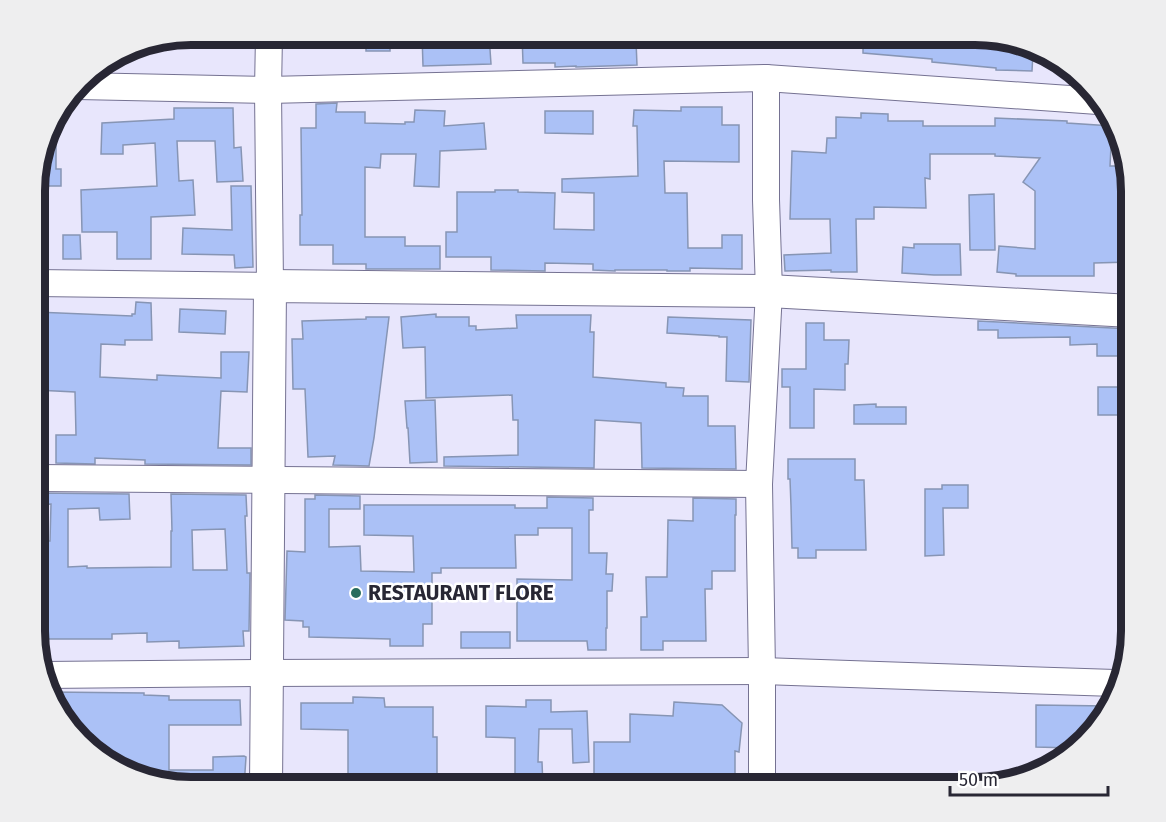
<svg xmlns="http://www.w3.org/2000/svg" width="1166" height="822" font-family="'Fira Sans',sans-serif">
<style>
.building{fill:#abc1f6;stroke:#8795b4;stroke-width:1.5;fill-rule:evenodd}
.lines{fill:none;stroke-linecap:round;stroke-linejoin:round}
.minor-casing{stroke:#757292;stroke-width:28}
.tertiary-casing{stroke:#757292;stroke-width:34}
.minor{stroke:#fff;stroke-width:26}
.tertiary{stroke:#fff;stroke-width:32}
.poi-dot{fill:#286c5d;stroke:#fff;stroke-width:2}
.labels{text-anchor:middle;dominant-baseline:central;stroke-width:5;stroke-linejoin:round;paint-order:stroke}
.poi-label{font-size:21px;font-weight:bold;fill:#282734;stroke:#fff;text-anchor:start}
.rim{fill:none;stroke:#282734;stroke-width:8}
</style>
<rect width="100%" height="100%" fill="#e8e6fc"/>
<g class="building">
<rect x="366" y="35" width="24" height="16"/>
<polygon points="422,35 489,35 491,64 423,66"/>
<polygon points="522,35 570,35 570,42 636,41 637,65 576,67 576,66 555,67 555,63 523,63"/>
<polygon points="863,35 985,35 1033,53 1032,71 996,70 996,68 932,62 932,59 863,53"/>
<polygon points="337,103 336,112 365,112 365,123 405,124 405,122 414,122 415,110 445,111 444,126 484,123 486,149 440,151 439,187 414,186 416,154 381,154 380,168 365,167 365,237 405,237 405,246 440,246 440,269 366,269 366,264 333,264 333,245 300,245 300,215 302,215 301,128 316,128 316,104"/>
<polygon points="681,107 722,107 722,125 739,125 739,162 664,161 665,193 687,193 688,248 722,248 722,235 742,235 742,269 690,268 690,271 667,271 667,270 615,270 615,271 593,270 593,264 545,263 545,271 491,270 491,257 446,257 446,232 457,232 457,192 495,192 495,190 518,190 518,192 555,193 554,229 594,230 594,193 562,192 562,179 638,176 637,126 633,126 634,110 681,111"/>
<polygon points="174,108 233,108 234,148 241,147 243,181 217,182 215,141 177,141 179,181 193,180 195,215 151,217 151,259 117,259 117,232 82,232 81,190 157,186 155,143 123,145 123,154 101,154 102,123 174,119"/>
<polygon points="545,111 593,111 593,134 545,133"/>
<polygon points="861,113 888,114 888,121 923,121 923,126 995,126 995,118 1067,121 1067,123 1112,126 1110,166 1127,166 1131,181 1131,262 1094,263 1094,276 1016,276 1016,274 997,272 999,246 1035,249 1035,191 1023,182 1040,158 995,156 995,154 930,154 930,179 925,178 926,208 874,207 874,219 856,219 857,272 831,272 831,270 785,271 784,255 831,253 830,219 790,219 792,151 826,153 827,138 836,138 836,117 861,118"/>
<polygon points="53,119 56,120 56,169 61,169 61,186 36,186 36,171"/>
<polygon points="231,186 251,186 253,267 235,268 234,255 182,254 183,228 232,230"/>
<polygon points="994,194 995,250 970,250 969,195"/>
<polygon points="63,235 80,235 81,259 63,259"/>
<polygon points="914,244 960,244 961,275 934,275 902,273 903,247 914,248"/>
<polygon points="136,302 151,303 152,340 125,340 125,345 101,344 100,377 157,380 157,375 221,378 221,352 249,352 247,392 221,391 218,448 251,448 251,465 145,464 145,460 95,458 95,464 56,463 56,435 76,435 75,392 36,390 36,312 132,316 132,314 135,314"/>
<polygon points="180,309 226,311 225,334 179,332"/>
<polygon points="436,314 436,317 469,317 469,326 476,326 476,330 517,328 516,315 591,315 590,332 594,332 593,377 666,383 666,387 684,388 683,396 708,396 708,426 735,426 736,469 642,468 641,423 595,420 594,468 444,466 444,457 518,455 518,420 513,420 512,395 426,398 425,347 403,348 401,317"/>
<polygon points="366,317 389,317 374,438 369,466 333,465 335,456 308,457 305,389 293,389 292,339 303,339 302,321 366,319"/>
<polygon points="668,317 751,320 749,382 726,381 727,337 719,337 719,336 667,333"/>
<polygon points="978,321 1131,329 1131,356 1097,356 1097,344 1070,345 1070,337 998,338 998,330 978,330"/>
<polygon points="806,323 824,323 824,340 849,340 848,364 845,364 845,390 814,389 814,428 790,428 790,387 782,387 782,369 806,369"/>
<polygon points="1098,387 1130,387 1131,409 1124,409 1124,415 1098,415"/>
<polygon points="435,400 437,462 410,463 408,428 407,428 405,401"/>
<polygon points="876,404 876,407 906,407 906,424 854,424 854,405"/>
<polygon points="788,459 855,459 855,480 864,480 866,550 816,550 816,558 798,558 798,548 792,548 791,506 790,479 788,479"/>
<polygon points="942,485 968,485 968,508 943,508 944,555 925,556 925,489 942,489"/>
<path d="M36,493L129,494L130,519L100,520L99,508L68,509V567L87,566V568L171,567V531H172L171,494L246,495L247,516H245L247,573H250L249,631H243L244,646L179,648V641L147,642V633L112,634V639H46L44,603H37L36,541H50L51,504L36,505ZM225,529L227,570H193L192,530Z"/>
<polygon points="315,495 360,496 360,509 329,509 329,547 360,546 361,571 414,572 413,536 364,535 364,505 515,505 515,508 547,508 547,497 593,498 593,510 589,510 589,553 607,553 606,574 613,574 612,591 607,591 607,628 606,628 606,650 588,650 587,641 517,641 517,579 572,580 572,528 538,528 538,535 515,535 516,568 441,568 441,573 432,573 432,624 423,624 423,646 390,646 390,639 309,637 309,627 303,627 303,621 285,620 287,551 305,552 305,499 315,499"/>
<polygon points="693,498 736,499 736,515 735,515 735,571 712,571 712,589 705,589 706,641 663,641 663,650 641,650 641,617 647,617 646,577 667,577 668,520 693,521"/>
<rect x="461" y="632" width="49" height="16"/>
<polygon points="50,692 144,693 144,695 169,696 169,700 240,700 241,725 169,725 169,770 213,770 213,757 244,756 246,757 244,787 181,787 96,755 93,752 93,735 78,735 72,727 72,711 57,710"/>
<polygon points="353,697 384,698 385,707 433,707 433,737 437,737 437,787 348,787 348,730 301,729 301,703 353,703"/>
<polygon points="526,700 551,700 551,712 587,711 589,762 573,763 572,729 539,729 538,762 542,762 543,787 515,787 515,738 486,737 486,706 526,707"/>
<polygon points="674,702 722,705 742,723 739,752 735,751 735,787 617,787 617,775 615,775 615,774 594,774 594,742 630,742 630,714 673,716"/>
<polygon points="1036,705 1107,706 1099,726 1072,748 1036,747"/>
</g>
<g class="lines">
<g class="minor-casing">
<g id="minor">
<polyline points="78,86 268,90 766,78 1098,101"/>
<polyline points="36,283 270,286 268,90 269,35"/>
<polyline points="36,478 759,484"/>
<polyline points="44,675 268,673 762,671 1115,683"/>
<polyline points="762,787 762,671 759,484 769,291 766,200 766,78"/>
</g>
</g>
<g class="tertiary-casing">
<polyline id="tertiary" points="266,787 270,286 769,291 1131,311"/>
</g>
<use href="#minor" class="minor"/>
<use href="#tertiary" class="tertiary"/>
</g>
<circle class="poi-dot" cx="356" cy="593" r="6"/>
<g class="labels">
<g class="poi-label">
<text x="368" y="593">RESTAURANT FLORE</text>
</g>
</g>
<path d="M0 0H1166V822H0ZM191 45H975A146 146 0 0 1 1121 191V631A146 146 0 0 1 975 777H191A146 146 0 0 1 45 631V191A146 146 0 0 1 191 45Z" fill="#eeeeef" fill-rule="evenodd"/>
<path class="rim" d="M191 45H975A146 146 0 0 1 1121 191V631A146 146 0 0 1 975 777H191A146 146 0 0 1 45 631V191A146 146 0 0 1 191 45Z"/>
<path d="M950 786v9h158v-9" fill="none" stroke="#282734" stroke-width="3"/>
<text x="959" y="786" font-size="18" fill="#282734" stroke="#ffffff" stroke-width="4.5" paint-order="stroke">50 m</text>
</svg>
